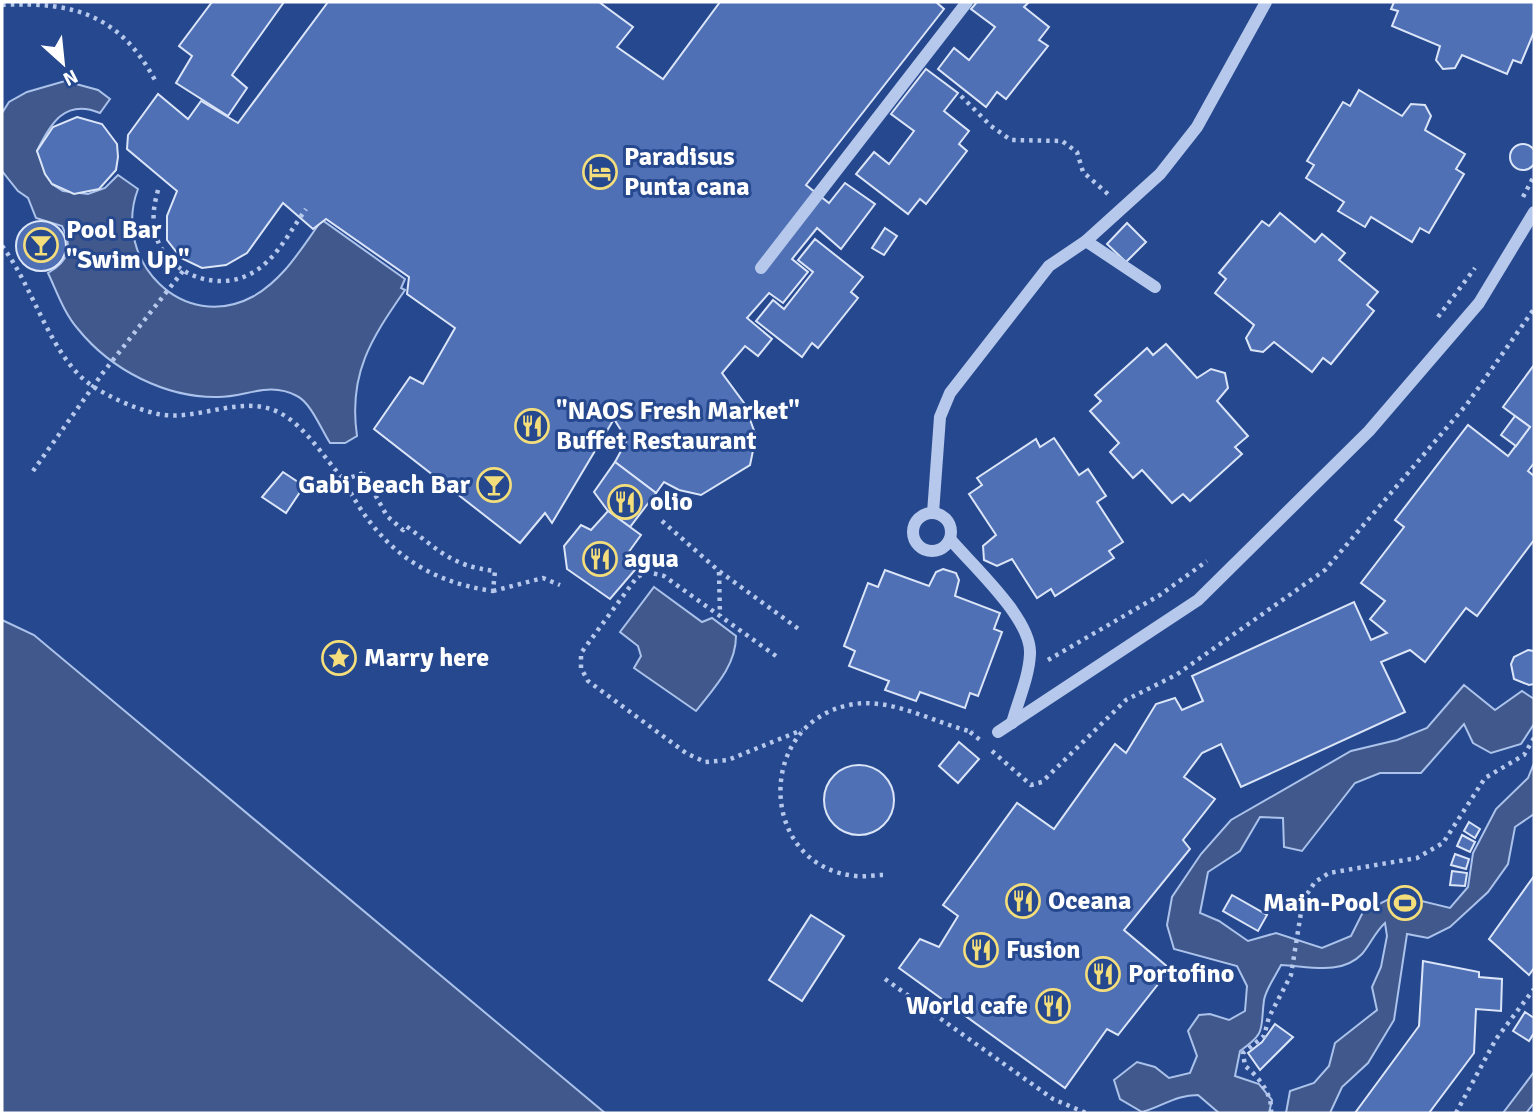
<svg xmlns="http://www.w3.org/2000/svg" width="1536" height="1115" font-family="Signika,sans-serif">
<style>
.water{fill:#40588b;stroke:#abc2eb;stroke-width:2}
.building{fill:#4f70b5;stroke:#dbe5f8;stroke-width:2}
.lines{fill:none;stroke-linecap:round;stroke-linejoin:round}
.path{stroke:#b6c8eb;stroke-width:4.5;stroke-dasharray:3.5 5;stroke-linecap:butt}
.minor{stroke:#b6c8eb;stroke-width:12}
.labels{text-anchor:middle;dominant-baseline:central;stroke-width:6;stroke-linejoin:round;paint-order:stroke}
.poi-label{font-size:26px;font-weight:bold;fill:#fff;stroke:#26488e;text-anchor:start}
</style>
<rect width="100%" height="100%" fill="#26488e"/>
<g class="water">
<path d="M65,81L98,90L110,99L100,113C65,98 50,124 37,151L52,184L63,191L88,194L105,188L118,175L138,189C111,260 183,335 254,296C285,278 302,247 322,220L405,279L401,288L405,290C371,339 348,374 357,436L345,443H330C321,429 311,403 297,396C269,381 246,397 218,397C166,398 111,370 78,329C64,313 57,292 48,273C69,261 73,248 62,226L36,218L28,198L18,191L2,171V113L9,102L27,92Z"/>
<path d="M654,587L702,622L712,618L736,636C736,666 714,688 696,711L634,668L641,656L638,646L620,632Z"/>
<polygon points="2,620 34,635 605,1113 2,1113"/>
<path d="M1464,685L1495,710L1522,691L1534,699V724L1521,744L1491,753L1473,743L1464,724L1421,773H1380L1355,783L1302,851L1284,847L1283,818L1260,817L1240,851L1208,872L1200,913L1219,921L1248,941L1276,933L1322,948L1351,936L1363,912L1397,895L1450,908L1468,887L1473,853L1496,809L1528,778L1534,763V814L1515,827L1508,864L1488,892L1450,927L1428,938L1407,934L1394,1020L1368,1063L1342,1087L1330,1113H1286L1290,1091L1314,1083L1329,1066L1335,1043L1377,1010L1372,987L1381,967L1387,936L1385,923C1375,932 1370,945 1362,954C1341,976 1308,966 1281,965C1276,975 1266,989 1264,1000C1260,1030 1267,1032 1240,1051L1235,1076L1259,1084L1272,1100L1269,1113H1219L1198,1095C1175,1095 1164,1106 1142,1112L1120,1099L1114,1080L1137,1062L1155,1067L1169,1078L1190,1073L1197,1056L1188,1031L1199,1015L1210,1014L1229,1020L1245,1011L1247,986L1237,966L1174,949L1167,925L1172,897L1201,854L1231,820L1351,751L1397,740L1427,728Z"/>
<polygon points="1534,1072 1534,1103 1526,1113 1503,1113"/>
</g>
<g class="building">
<polygon points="212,2 284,2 232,75 247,88 228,116 176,83 192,56 179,46"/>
<polygon points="328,2 599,2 633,27 617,47 663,79 720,2 936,2 944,9 806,185 829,203 845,183 875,204 841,249 817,228 792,259 808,272 783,303 769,293 747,318 772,339 758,356 745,346 722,373 744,403 756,436 750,465 701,495 679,490 664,482 656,493 615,462 627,440 614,419 552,523 545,513 520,543 374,429 410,377 423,384 455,328 407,294 409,277 326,219 313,229 283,203 247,253 226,265 202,268 181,258 167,240 167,216 177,191 127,149 128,135 158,94 188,119 201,101 238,123"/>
<polygon points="977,2 1029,2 1024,7 1049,27 1039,40 1048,46 1006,99 997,92 986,107 938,69 954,48 969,60 995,27 971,9"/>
<polygon points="1394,2 1534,2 1534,32 1521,63 1513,60 1507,74 1462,55 1455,68 1443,69 1436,60 1440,46 1392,26 1398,11 1391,9"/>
<polygon points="926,69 958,93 944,111 969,131 959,144 967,151 926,204 920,199 908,214 856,174 874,152 889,164 914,131 891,114"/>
<polygon points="1359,90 1402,116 1411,104 1425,105 1431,116 1425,130 1465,154 1456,169 1464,174 1429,233 1420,228 1412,242 1371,217 1365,227 1338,211 1344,202 1306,178 1314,165 1307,161 1343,102 1350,106"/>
<polygon points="77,117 102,124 117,144 118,157 116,170 99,189 74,194 52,184 45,174 37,151 53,127"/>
<circle cx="1523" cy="157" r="13"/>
<polygon points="1280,213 1315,242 1322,234 1345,253 1339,260 1378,292 1367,305 1374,311 1331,364 1323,358 1312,372 1274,342 1263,352 1251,350 1246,338 1254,325 1215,293 1226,279 1219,273 1262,221 1269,226"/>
<circle cx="41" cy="246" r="25"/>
<polygon points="1127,223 1146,242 1126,262 1107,244"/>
<polygon points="885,228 897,236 884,255 872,248"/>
<polygon points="815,239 863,277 851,292 858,298 818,348 812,343 802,357 756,321 773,300 784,309 813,272 798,260"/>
<polygon points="1166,344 1197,378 1211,369 1225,373 1228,388 1217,401 1248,436 1235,447 1242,454 1190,501 1183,494 1172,503 1142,470 1133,478 1110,452 1119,443 1090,411 1101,401 1095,395 1147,348 1153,355"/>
<polygon points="1534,365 1534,463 1528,471 1534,476 1534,540 1477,616 1466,608 1425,662 1410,650 1381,662 1405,712 1241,787 1221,744 1202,753 1184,777 1215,799 1183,840 1190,849 1124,930 1170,969 1118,1035 1107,1029 1065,1088 899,968 920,939 939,947 958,916 943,905 1017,803 1054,829 1115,744 1126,753 1156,704 1175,698 1182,710 1203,701 1192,676 1354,602 1371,640 1387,633 1370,619 1385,601 1361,583 1404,527 1395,520 1468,425 1508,456 1530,427 1503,407"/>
<polygon points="1515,416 1530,427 1516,446 1501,435"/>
<polygon points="1054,438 1079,475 1088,469 1106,496 1097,502 1123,542 1109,551 1114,558 1055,596 1051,589 1037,598 1012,559 997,566 984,560 983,546 996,535 969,494 982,485 977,478 1036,439 1040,447"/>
<polygon points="615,462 656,493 630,527 608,511 594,492"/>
<polygon points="283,472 304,486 286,513 262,497"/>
<polygon points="608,511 641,535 628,553 640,564 610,599 567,569 564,546 581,525 591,530"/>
<polygon points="943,569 956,573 959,580 955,596 1000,613 994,629 1002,632 978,696 970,693 965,708 920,692 916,701 885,690 889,681 849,666 855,651 844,646 868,583 878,587 885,570 929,586 936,572"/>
<polygon points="1528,650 1534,651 1534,684 1529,685 1514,679 1511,664 1514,657"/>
<polygon points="959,742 979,759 958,783 939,766"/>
<circle cx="859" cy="800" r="35"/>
<polygon points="1469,822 1480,829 1475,838 1464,831"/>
<polygon points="1462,835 1475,842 1470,852 1457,846"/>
<polygon points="1455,854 1469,859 1466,869 1451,865"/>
<polygon points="1452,871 1467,873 1465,886 1450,885"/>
<polygon points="1534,876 1534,968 1529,975 1489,939"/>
<polygon points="1232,895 1267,915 1258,931 1223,911"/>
<polygon points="811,915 844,936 802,1001 769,980"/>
<polygon points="1423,961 1479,972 1479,977 1502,979 1501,1011 1476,1009 1474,1053 1429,1113 1355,1113 1419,1026"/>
<polygon points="1525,1012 1534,1018 1534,1033 1529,1041 1513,1031"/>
<polygon points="1275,1024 1293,1037 1260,1070 1248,1053 1262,1042"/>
</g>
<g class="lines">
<g class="path">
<path d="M2,5C75,1 122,16 157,84"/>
<polyline points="961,96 991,126 1011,140 1062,141 1077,152 1083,172 1109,195"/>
<path d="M158,190C154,205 152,216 155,232C164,272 214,293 250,274C275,262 290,231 306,209"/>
<polyline points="1523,197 1534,176"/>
<path d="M2,246C34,287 51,360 94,387C113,399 136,409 158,414C196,422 242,394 278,412C305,425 324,458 344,480"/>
<polyline points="1438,317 1475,268"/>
<polyline points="33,471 102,374 183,271"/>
<path d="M363,473L387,516L403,530L406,526C439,550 451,566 495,571L493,591C421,581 376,544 344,480Z"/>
<polyline points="662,521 719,571 800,630"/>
<polyline points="719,572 720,616"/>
<polyline points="493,591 543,578 560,585"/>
<polyline points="776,656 664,576 648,572 637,577 581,653 581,668 588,681 686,753 705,762 728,760 802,730"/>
<polyline points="1048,660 1160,595 1207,561"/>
<polyline points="970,732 980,740"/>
<polyline points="992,751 1031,785 1042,782 1126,700 1176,675 1325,570 1467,404 1534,309"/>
<path d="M883,875C875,875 865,877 856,876C759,867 754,725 849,705C890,696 934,723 973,732"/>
<polyline points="885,979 1053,1099 1086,1113"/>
<path d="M1271,1113C1273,1095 1259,1077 1245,1066L1243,1053L1264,1036L1269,1017L1291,975L1303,900L1315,882L1329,873L1417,858L1443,843L1485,778L1524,755L1534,738"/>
<polyline points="1456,1113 1496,1039 1534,989"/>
</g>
<g class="minor">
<polyline points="1086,241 1155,287"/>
<polyline points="761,268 967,2"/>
<polyline points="933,513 940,417 950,393 1049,266 1086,241 1160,174 1197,127 1266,2"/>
<circle cx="932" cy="532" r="19"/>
<path d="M950,539C973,566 1032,619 1030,654C1029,677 1018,701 1012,723"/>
<polyline points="998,732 1198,600 1369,431 1479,303 1534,212"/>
</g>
</g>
<defs>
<g id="hotel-ring" transform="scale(1.75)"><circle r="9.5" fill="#26488e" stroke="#f4de7b" stroke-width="1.5"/><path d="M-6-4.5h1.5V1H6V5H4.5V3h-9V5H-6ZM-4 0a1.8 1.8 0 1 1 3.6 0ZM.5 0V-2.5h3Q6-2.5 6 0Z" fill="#f4de7b"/></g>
<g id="bar-ring" transform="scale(1.75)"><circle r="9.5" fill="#26488e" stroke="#f4de7b" stroke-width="1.5"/><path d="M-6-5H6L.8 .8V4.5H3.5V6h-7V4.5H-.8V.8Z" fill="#f4de7b"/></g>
<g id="restaurant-ring" transform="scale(1.75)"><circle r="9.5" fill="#26488e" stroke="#f4de7b" stroke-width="1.5"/><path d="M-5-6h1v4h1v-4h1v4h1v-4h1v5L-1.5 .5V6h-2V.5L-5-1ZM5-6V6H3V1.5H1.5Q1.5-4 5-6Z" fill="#f4de7b"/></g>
<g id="sight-ring" transform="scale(1.75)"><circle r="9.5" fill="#26488e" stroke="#f4de7b" stroke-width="1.5"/><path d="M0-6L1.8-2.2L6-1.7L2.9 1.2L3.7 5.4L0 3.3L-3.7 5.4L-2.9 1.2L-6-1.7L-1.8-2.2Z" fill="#f4de7b"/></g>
<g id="stadium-ring" transform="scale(1.75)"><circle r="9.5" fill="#26488e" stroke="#f4de7b" stroke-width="1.5"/><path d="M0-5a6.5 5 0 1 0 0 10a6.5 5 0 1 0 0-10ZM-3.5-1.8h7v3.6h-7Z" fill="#f4de7b"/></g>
</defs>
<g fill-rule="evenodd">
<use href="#hotel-ring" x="600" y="172"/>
<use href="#bar-ring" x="41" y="245"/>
<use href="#restaurant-ring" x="532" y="426"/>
<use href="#bar-ring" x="494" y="485"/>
<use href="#restaurant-ring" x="625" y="502"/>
<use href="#restaurant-ring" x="600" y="559"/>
<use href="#sight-ring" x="339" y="658"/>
<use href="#restaurant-ring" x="1023" y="901"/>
<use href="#stadium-ring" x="1405" y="903"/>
<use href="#restaurant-ring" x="981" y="950"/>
<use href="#restaurant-ring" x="1103" y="974"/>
<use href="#restaurant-ring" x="1053" y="1006"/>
</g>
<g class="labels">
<g class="poi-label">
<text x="624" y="157">Paradisus<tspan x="624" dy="30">Punta cana</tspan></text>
<text x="66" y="230">Pool Bar<tspan x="66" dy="30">"Swim Up"</tspan></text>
<text x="556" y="411">"NAOS Fresh Market"<tspan x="556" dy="30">Buffet Restaurant</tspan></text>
<text x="470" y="485" text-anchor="end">Gabi Beach Bar</text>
<text x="650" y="502">olio</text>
<text x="624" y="559">agua</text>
<text x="364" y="658">Marry here</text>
<text x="1048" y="901">Oceana</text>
<text x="1380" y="903" text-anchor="end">Main-Pool</text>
<text x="1006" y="950">Fusion</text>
<text x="1128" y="974">Portofino</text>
<text x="1028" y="1006" text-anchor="end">World cafe</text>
</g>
</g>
<rect width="1536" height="1115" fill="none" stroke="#ffffff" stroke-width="7"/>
<g transform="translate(63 63) rotate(153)" stroke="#26488e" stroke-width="5" paint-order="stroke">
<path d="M0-5L12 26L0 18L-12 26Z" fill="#ffffff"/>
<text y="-10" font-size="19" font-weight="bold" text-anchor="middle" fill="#ffffff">N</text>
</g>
</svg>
